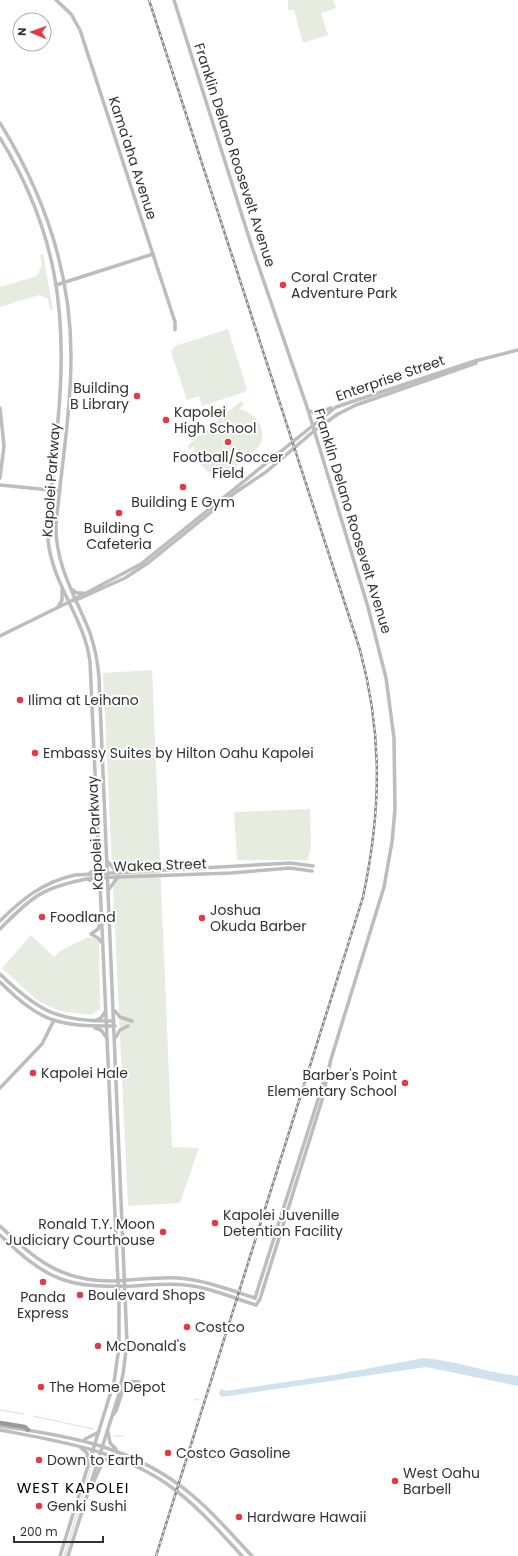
<svg xmlns="http://www.w3.org/2000/svg" width="518" height="1556" font-family="Poppins,sans-serif">
<style>
.green{fill:#e6ecdf}
.water{fill:#cfe2ee}
.lines{fill:none;stroke-linecap:round;stroke-linejoin:round}
.stream{stroke:#cfe2ee;stroke-width:1}
.secondary{stroke:#bdbdbd;stroke-width:3.5}
.highway{stroke:#9a9a9a;stroke-width:4.5}
.rail-casing{stroke:#888;stroke-width:2.5}
.rail{stroke:#fff;stroke-width:1;stroke-dasharray:3;stroke-linecap:butt}
.poi-dot{fill:#e63946;stroke:#fff;stroke-width:1.5}
.labels{text-anchor:middle;dominant-baseline:central;stroke-width:4;stroke-linejoin:round;paint-order:stroke}
.street-label{font-size:14px;fill:#333;stroke:#fff}
.poi-label{font-size:14px;fill:#333;stroke:#fff;text-anchor:start}
.neighbourhood-label{font-size:15px;letter-spacing:1px;fill:#000;stroke:#fff}
</style>
<rect width="100%" height="100%" fill="#fff"/>
<g class="green">
<polygon points="288,0 333,0 336,8 321,13 328,35 303,43 294,10 288,10"/>
<polygon points="43,254 53,310 50,310 48,299 39,295 0,307 0,287 37,276 42,265 40,255"/>
<polygon points="228,329 247,389 245,392 202,406 199,396 187,400 171,352 175,346"/>
<path d="M241,401L244,404L239,409C246,410 252,414 257,420C262,426 264,435 261,443C258,449 251,453 246,458C239,463 232,472 224,474C207,479 195,460 194,446L190,449L187,446Z"/>
<polygon points="152,670 172,1147 199,1148 180,1203 128,1206 103,673"/>
<polygon points="310,809 311,845 308,860 237,860 234,812"/>
<polygon points="31,935 54,957 60,951 88,937 99,940 100,1009 91,1015 60,1011 38,1001 2,968"/>
<polygon points="95,1457 66,1556 63,1556 93,1458"/>
</g>
<path class="water" d="M424,1358C456,1361 486,1372 518,1376V1386L426,1367L221,1397L219,1393L221,1389L226,1391L333,1375Z"/>
<g class="lines">
<g class="stream">
<polyline points="194,1400 199,1399"/>
<polyline points="0,1410 24,1414"/>
<polyline points="33,1416 93,1429"/>
<polyline points="114,1436 123,1436"/>
</g>
<g class="secondary">
<polyline points="56,0 71,14 80,30 175,322 175,330"/>
<polyline points="174,0 252,247 308,410 368,607 386,678 394,738 395,809 392,842 384,887 331,1059 322,1100 260,1299 256,1305"/>
<path d="M0,123C44,194 71,272 71,356C71,413 61,469 56,525C55,565 76,597 90,633C95,648 98,662 99,678L127,1343L123,1374L118,1397L68,1556"/>
<path d="M0,138C57,231 68,314 58,420C56,444 54,468 51,492C50,508 47,524 48,540C52,584 85,619 90,662L119,1304V1347L114,1382L60,1556"/>
<polyline points="56,285 153,254"/>
<polyline points="0,408 4,446 0,478"/>
<polyline points="309,411 316,413 331,408"/>
<polyline points="0,485 60,491"/>
<polyline points="71,589 77,593 83,593"/>
<polyline points="74,601 125,578 148,563 236,492 266,472 314,431 338,414 356,405 476,363"/>
<polyline points="58,607 62,600 62,590"/>
<polyline points="0,636 69,602 141,564 336,407 475,361 518,350"/>
<polyline points="108,862 118,873"/>
<polyline points="90,873 95,869 99,863"/>
<polyline points="87,879 96,883 100,888"/>
<polyline points="109,889 118,877"/>
<path d="M0,921C22,899 43,882 75,875L290,863L313,866"/>
<polyline points="101,922 98,929 91,934 98,938 102,943"/>
<path d="M0,929C33,895 44,887 91,878L231,873L290,868L312,871"/>
<path d="M0,974C39,1012 59,1022 114,1021"/>
<path d="M0,982C42,1023 57,1026 115,1026"/>
<polyline points="115,1011 120,1017 132,1021"/>
<polyline points="96,1020 101,1018 105,1012"/>
<polyline points="95,1028 101,1030 106,1037"/>
<polyline points="116,1037 120,1030 128,1026"/>
<polyline points="0,1088 42,1044 54,1020"/>
<path d="M0,1226C36,1260 61,1282 114,1281C135,1280 157,1277 178,1278C205,1280 230,1290 255,1298"/>
<path d="M0,1235C48,1281 67,1288 133,1286C151,1285 168,1283 185,1285C209,1287 233,1298 256,1305"/>
<polyline points="255,1298 328,1068"/>
<path d="M114,1414C120,1407 121,1384 129,1382C132,1381 136,1382 139,1382"/>
<path d="M0,1426C71,1436 135,1447 192,1495C214,1513 232,1535 252,1556"/>
<path d="M0,1430C58,1441 118,1450 167,1484C196,1504 219,1531 242,1556"/>
<polyline points="108,1432 110,1443 116,1449"/>
<polyline points="85,1439 99,1432"/>
<polyline points="80,1447 87,1453 88,1464"/>
<polyline points="93,1483 103,1461 111,1457"/>
</g>
<polyline class="highway" points="0,1423 25,1427 28,1430"/>
<g class="rail-casing">
<path id="rail" d="M149,0L360,650C383,735 381,812 363,897L156,1556"/>
</g>
<use href="#rail" class="rail"/>
</g>
<g class="poi-dot">
<circle cx="283" cy="285" r="4"/>
<circle cx="137" cy="396" r="4"/>
<circle cx="166" cy="420" r="4"/>
<circle cx="228" cy="442" r="4"/>
<circle cx="183" cy="487" r="4"/>
<circle cx="119" cy="513" r="4"/>
<circle cx="20" cy="700" r="4"/>
<circle cx="35" cy="753" r="4"/>
<circle cx="42" cy="917" r="4"/>
<circle cx="202" cy="918" r="4"/>
<circle cx="33" cy="1073" r="4"/>
<circle cx="405" cy="1083" r="4"/>
<circle cx="215" cy="1223" r="4"/>
<circle cx="163" cy="1232" r="4"/>
<circle cx="43" cy="1282" r="4"/>
<circle cx="80" cy="1295" r="4"/>
<circle cx="187" cy="1327" r="4"/>
<circle cx="98" cy="1346" r="4"/>
<circle cx="41" cy="1387" r="4"/>
<circle cx="168" cy="1453" r="4"/>
<circle cx="39" cy="1460" r="4"/>
<circle cx="395" cy="1481" r="4"/>
<circle cx="39" cy="1506" r="4"/>
<circle cx="239" cy="1517" r="4"/>
</g>
<g class="labels">
<g class="street-label">
<text transform="translate(235 155) rotate(72)">Franklin Delano Roosevelt Avenue</text>
<text transform="translate(133 158) rotate(72)">Kama'aha Avenue</text>
<text transform="translate(390 378) rotate(-19)">Enterprise Street</text>
<text transform="translate(51 480) rotate(-86)">Kapolei Parkway</text>
<text transform="translate(353 521) rotate(73)">Franklin Delano Roosevelt Avenue</text>
<text transform="translate(95 833) rotate(-93)">Kapolei Parkway</text>
<text transform="translate(160 865) rotate(-2)">Wakea Street</text>
</g>
<g class="poi-label">
<text x="291" y="277">Coral Crater<tspan x="291" dy="16">Adventure Park</tspan></text>
<text x="129" y="388" text-anchor="end">Building<tspan x="129" dy="16">B Library</tspan></text>
<text x="174" y="412">Kapolei<tspan x="174" dy="16">High School</tspan></text>
<text x="228" y="457" text-anchor="middle">Football/Soccer<tspan x="228" dy="16">Field</tspan></text>
<text x="183" y="502" text-anchor="middle">Building E Gym</text>
<text x="119" y="528" text-anchor="middle">Building C<tspan x="119" dy="16">Cafeteria</tspan></text>
<text x="28" y="700">Ilima at Leihano</text>
<text x="43" y="753">Embassy Suites by Hilton Oahu Kapolei</text>
<text x="210" y="910">Joshua<tspan x="210" dy="16">Okuda Barber</tspan></text>
<text x="50" y="917">Foodland</text>
<text x="41" y="1073">Kapolei Hale</text>
<text x="397" y="1075" text-anchor="end">Barber's Point<tspan x="397" dy="16">Elementary School</tspan></text>
<text x="223" y="1215">Kapolei Juvenille<tspan x="223" dy="16">Detention Facility</tspan></text>
<text x="155" y="1224" text-anchor="end">Ronald T.Y. Moon<tspan x="155" dy="16">Judiciary Courthouse</tspan></text>
<text x="88" y="1295">Boulevard Shops</text>
<text x="43" y="1297" text-anchor="middle">Panda<tspan x="43" dy="16">Express</tspan></text>
<text x="195" y="1327">Costco</text>
<text x="106" y="1346">McDonald's</text>
<text x="49" y="1387">The Home Depot</text>
<text x="176" y="1453">Costco Gasoline</text>
<text x="47" y="1460">Down to Earth</text>
<text x="403" y="1473">West Oahu<tspan x="403" dy="16">Barbell</tspan></text>
<text x="47" y="1506">Genki Sushi</text>
<text x="247" y="1517">Hardware Hawaii</text>
</g>
<g class="neighbourhood-label">
<text x="73" y="1487">WEST KAPOLEI</text>
</g>
</g>
<g transform="translate(32 32) rotate(272)"><circle r="19" fill="#ffffff" stroke="#adadad"/>
<path d="M0-3L7 15L0 10L-7 15Z" fill="#e63946"/>
<text y="-6" font-size="11" font-weight="bold" text-anchor="middle" fill="#333333">N</text>
</g>
<path d="M14 1536v6h89v-6" fill="none" stroke="#333333" stroke-width="2"/>
<text x="20" y="1536" font-size="12" fill="#333333" stroke="#ffffff" stroke-width="3" paint-order="stroke">200 m</text>
</svg>
